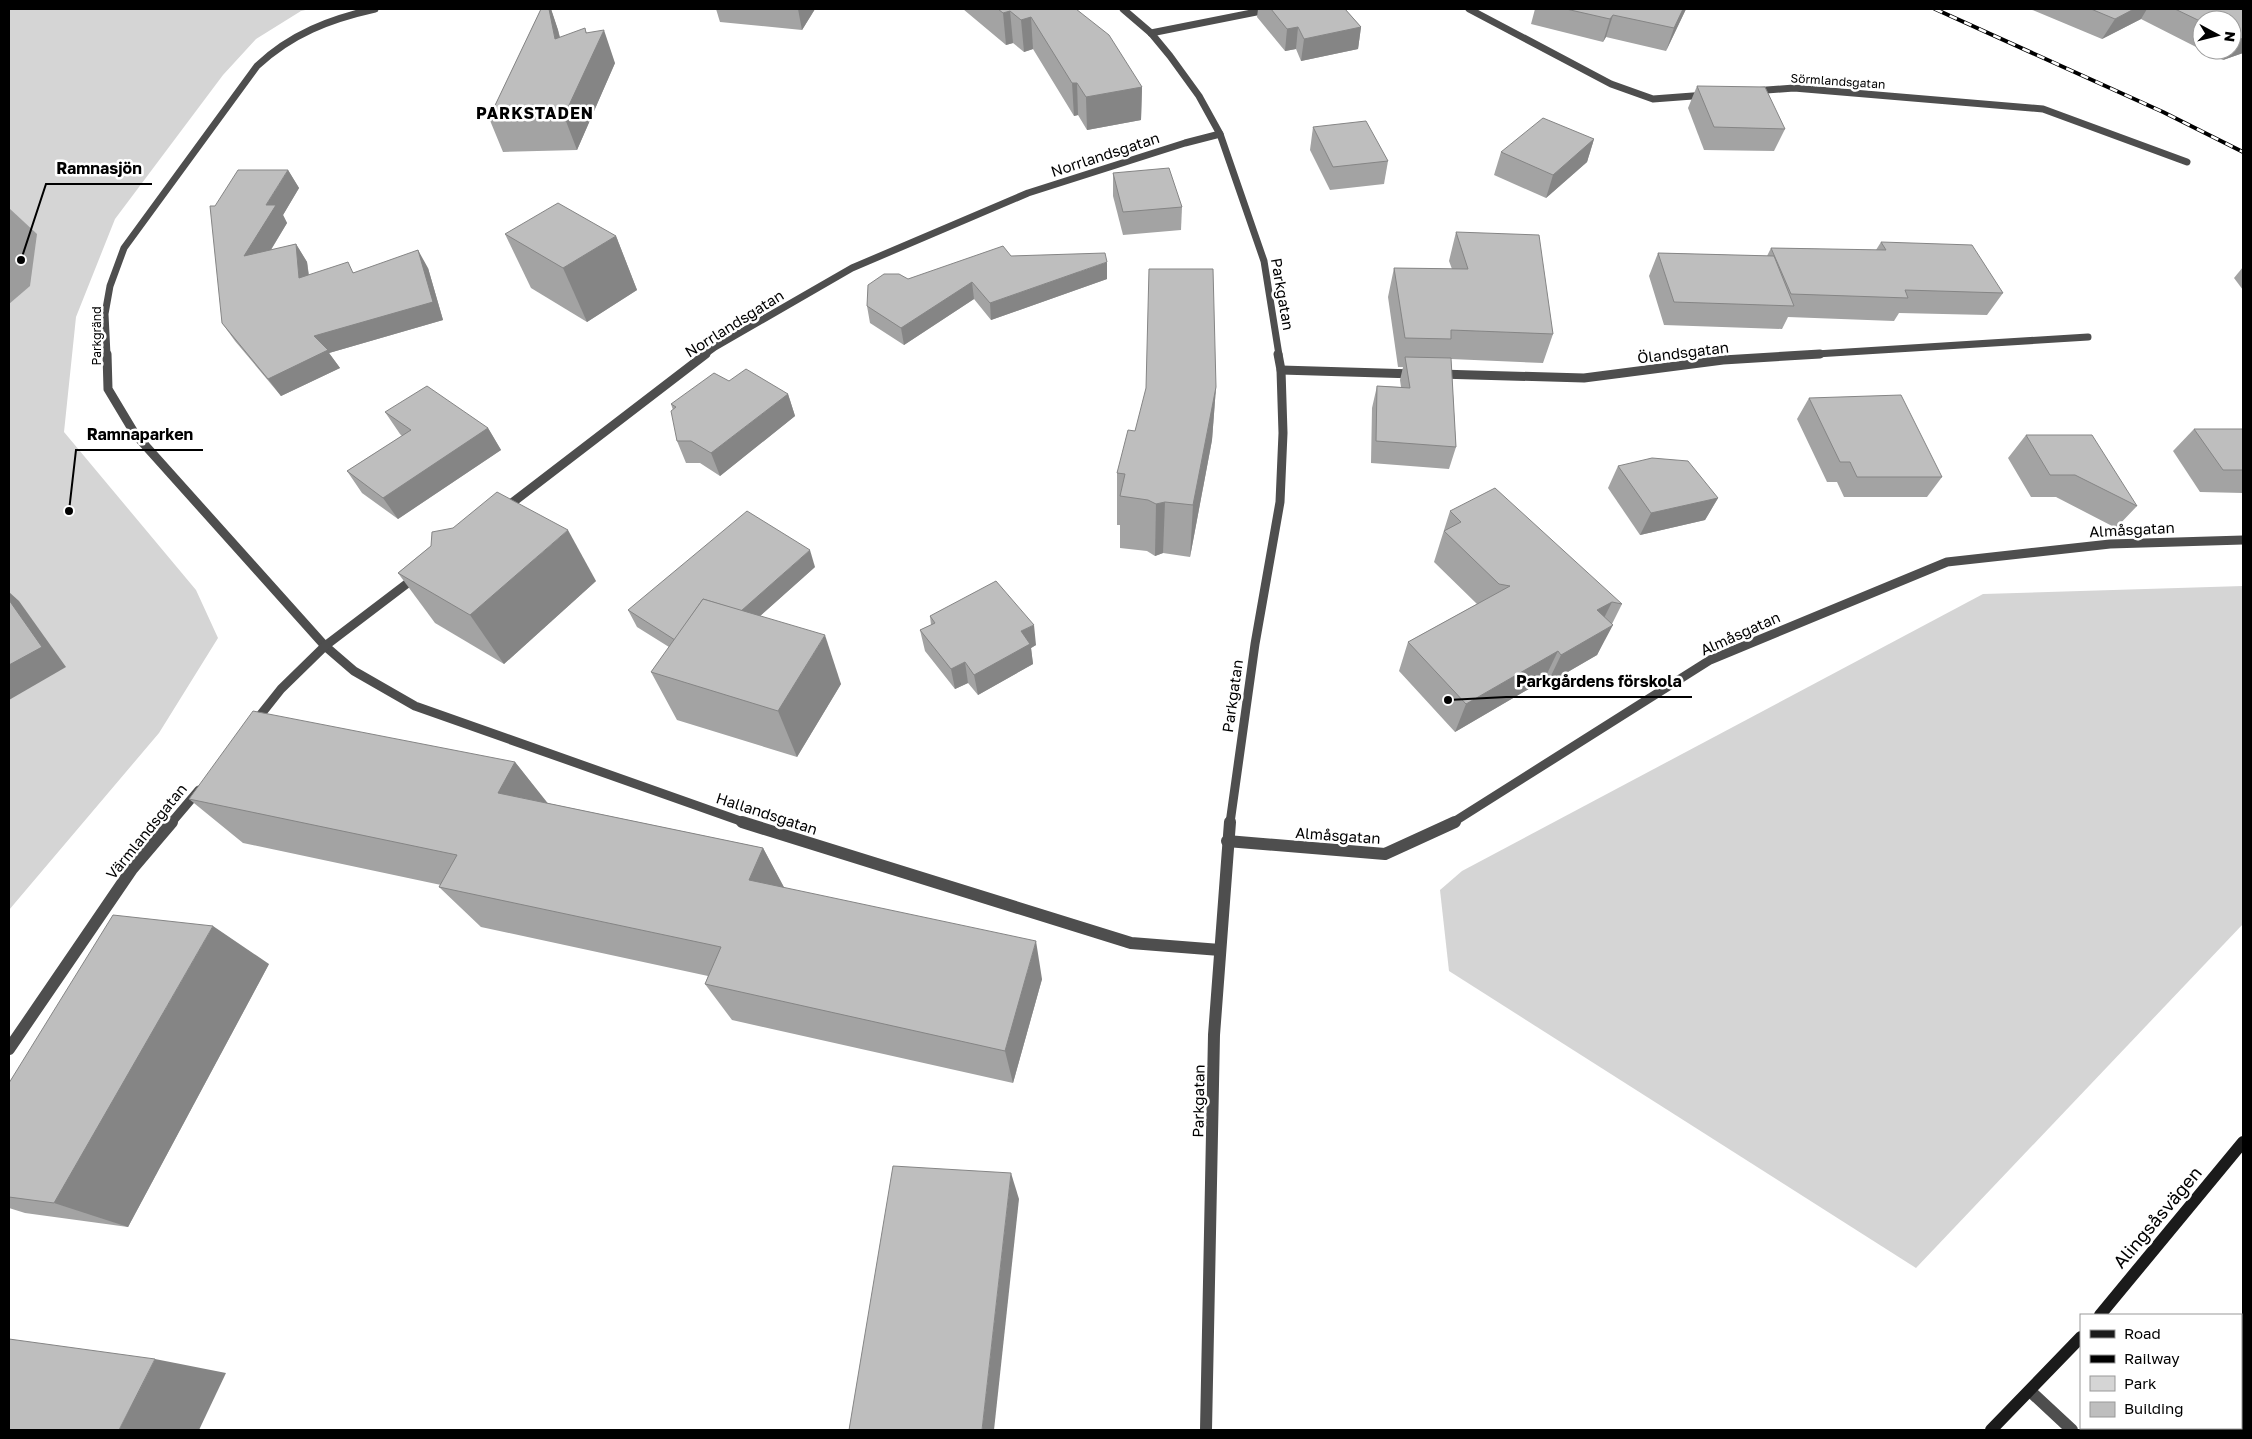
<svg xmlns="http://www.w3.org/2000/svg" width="2252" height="1439" font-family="'Golos Text',sans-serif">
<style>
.green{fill:#d5d5d5}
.water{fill:#9c9c9c}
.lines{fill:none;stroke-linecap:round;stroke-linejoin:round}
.street-far2{stroke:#4e4e4e;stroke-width:7}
.street-far1{stroke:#4e4e4e;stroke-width:9}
.street{stroke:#4e4e4e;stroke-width:12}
.secondary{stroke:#1b1b1b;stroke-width:12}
.rail-casing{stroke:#000;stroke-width:4}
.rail{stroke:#fff;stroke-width:2.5;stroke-dasharray:8;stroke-linecap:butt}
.wall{fill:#a3a3a3}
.shaded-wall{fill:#858585}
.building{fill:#bebebe;stroke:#858585}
.labels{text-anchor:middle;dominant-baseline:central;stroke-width:5;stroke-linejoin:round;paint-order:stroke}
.far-street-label{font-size:12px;fill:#000;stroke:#fff}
.street-label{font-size:15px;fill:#000;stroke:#fff}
.far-district-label{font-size:16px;font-weight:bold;letter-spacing:1px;fill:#000;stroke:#fff}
.near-street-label{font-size:18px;fill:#000;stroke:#fff}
.leader{fill:none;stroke:#000;stroke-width:2}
.callout-dot{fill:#000;stroke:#fff;stroke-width:2}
.callout-label{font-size:16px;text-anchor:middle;font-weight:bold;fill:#000;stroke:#fff;stroke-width:5;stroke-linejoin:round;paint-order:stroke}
</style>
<rect width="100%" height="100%" fill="#fff"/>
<g class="green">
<polygon points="9,9 310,9 301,11 256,39 223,75 115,219 76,317 64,432 196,590 218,638 159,733 9,910"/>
<polygon points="2243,586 2243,924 1916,1268 1449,971 1440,890 1462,871 1983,594"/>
</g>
<polygon class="water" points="9,208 37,234 30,286 9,304"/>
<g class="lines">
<g class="street-far2">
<polyline points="1123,9 1151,33 1170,56 1199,96 1220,134 1264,261 1279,355"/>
<polyline points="1469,9 1611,84 1653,99 1706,95"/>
<polyline points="1151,33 1272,9"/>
<polyline points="1753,91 1794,88 2043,109 2187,162"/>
<path d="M107,355L105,314L110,286L124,248L257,66C291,34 330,19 375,9"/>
<polyline points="704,355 715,347 852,268 1028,193 1185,143 1220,134"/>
<polyline points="1800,355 2088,337"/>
</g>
<g class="street-far1">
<polyline points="107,354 108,389 135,434 325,646 354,671 415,706 746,823"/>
<polyline points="1281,370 1415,374"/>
<polyline points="1439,374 1584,378 1723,360 1820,354"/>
<polyline points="504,509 706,354"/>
<polyline points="254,723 281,689 325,646 417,576"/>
<polyline points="171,823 199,790"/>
<polyline points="1230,823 1255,644 1280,502 1283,433 1281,370 1278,354"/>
<polyline points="1452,823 1710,660 1947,562 2110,544 2243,540"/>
</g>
<g class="street">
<polyline points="742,822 1131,943 1220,950"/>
<polyline points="1227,841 1385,854 1455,822"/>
<polyline points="9,1049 132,869 172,822"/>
<polyline points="2030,1391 2072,1430"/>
<polyline points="1206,1430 1214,1035 1230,822"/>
</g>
<g class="secondary">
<polyline points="2100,1315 2243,1142"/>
<polyline points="1991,1430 2081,1337"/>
</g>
<g class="rail-casing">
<polyline id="rail" points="1935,9 2163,112 2243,152"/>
</g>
<use href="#rail" class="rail"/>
</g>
<g class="wall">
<polygon points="541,9 551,9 558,30 560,37 615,63 577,150 503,152 489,118"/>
<polygon points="716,9 815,9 802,30 720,22"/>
<polygon points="963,9 1076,9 1142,87 1141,120 1087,130 1078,115 1074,116 1033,49 1024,52 1013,43 1006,45"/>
<polygon points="1258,9 1345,9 1361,27 1358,49 1301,61 1296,49 1285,51 1257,17"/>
<polygon points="1535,9 1686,9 1666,51 1606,37 1603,42 1531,24"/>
<polygon points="2030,9 2243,9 2243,53 2223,60 2202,50 2232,50 2232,20 2202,20 2202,50 2141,19 2102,39"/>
<polygon points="1697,86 1785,129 1774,151 1704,150 1688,108"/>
<polygon points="1313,127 1388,161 1384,184 1330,190 1310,150"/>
<polygon points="1594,139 1587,162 1546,198 1494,175 1501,152"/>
<polygon points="288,170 299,188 283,215 287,223 271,250 296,244 307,262 309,275 428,268 443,320 329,353 340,368 281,396 235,341 222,323"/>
<polygon points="1113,173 1182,207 1181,230 1123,235 1113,196"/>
<polygon points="1456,232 1553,334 1543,363 1451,359 1456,447 1449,469 1371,463 1372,408 1377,386 1401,387 1400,380 1403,367 1398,367 1388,297 1394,268 1452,269 1449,261"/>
<polygon points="505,234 616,236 637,290 587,322 531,288"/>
<polygon points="1881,242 2003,293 1987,315 1899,313 1894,321 1788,317 1782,329 1664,325 1649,276 1658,253 1767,256 1771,248 1876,250"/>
<polygon points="1011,256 1107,279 991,320 974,299 904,345 870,323 867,306 908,279"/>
<polygon points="2243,267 2243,290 2234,278"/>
<polygon points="729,381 788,394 795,416 720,476 700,463 686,463 677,441 673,410 671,404"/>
<polygon points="1216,387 1212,440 1190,557 1163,553 1155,556 1147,551 1120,548 1120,525 1117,525 1117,473 1135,431"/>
<polygon points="1809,398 1942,477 1927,497 1844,497 1837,482 1827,482 1797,419"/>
<polygon points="385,412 488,428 501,450 398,519 362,493 347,471 402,436 400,434"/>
<polygon points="2194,429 2243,429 2243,493 2200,492 2173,451"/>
<polygon points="2026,435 2137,506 2116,528 2056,497 2031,497 2008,458"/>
<polygon points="1618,466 1718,498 1705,520 1640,535 1608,488"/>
<polygon points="1450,511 1622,604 1612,624 1597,655 1547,684 1544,680 1455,732 1399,671 1408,642 1477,604 1434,562"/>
<polygon points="453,528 596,581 504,664 435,623 398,573"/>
<polygon points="815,567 760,616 841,684 797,757 677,720 651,672 669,647 637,627 628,610"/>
<polygon points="930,616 1036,645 1031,648 1033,664 978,695 968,683 955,689 925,651 920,630 931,625"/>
<polygon points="515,762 547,803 763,848 784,888 1042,979 1013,1083 732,1020 705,984 708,976 481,927 439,887 441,885 243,843 189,799"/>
<polygon points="269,964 128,1227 25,1213 9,1208 9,1083"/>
</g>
<g class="shaded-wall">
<polygon points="549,9 551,9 558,30 567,72 555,39"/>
<polygon points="798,9 815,9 802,30"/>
<polygon points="1683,9 1686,9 1666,51 1674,28"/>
<polygon points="2134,9 2147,9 2141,19 2102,39 2115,19"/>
<polygon points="1010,11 1013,43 1006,45 1003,13"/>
<polygon points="1613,15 1606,37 1603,42 1610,19"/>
<polygon points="1031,17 1033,49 1024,52 1021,20"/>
<polygon points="1298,27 1296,49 1285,51 1287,29"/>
<polygon points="1361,27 1358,49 1301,61 1304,39"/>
<polygon points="585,28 593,52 604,30 615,63 577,150 564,116 586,33"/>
<polygon points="2243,38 2243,53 2223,60 2230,50 2232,50 2232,48 2238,40"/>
<polygon points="1072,83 1077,83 1078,115 1074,116"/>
<polygon points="1142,87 1141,120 1087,130 1086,97"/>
<polygon points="1594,139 1587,162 1546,198 1553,175"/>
<polygon points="288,170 299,188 283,215 287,223 256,274 244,256 266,205"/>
<polygon points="616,236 637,290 587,322 563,268"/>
<polygon points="296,244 307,262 311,296 299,278"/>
<polygon points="418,250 428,268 443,320 329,353 340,368 281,396 268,379 314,336"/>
<polygon points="1107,262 1107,279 991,320 990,303"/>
<polygon points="972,282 974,299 904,345 901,328"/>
<polygon points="1216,387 1212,440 1190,557 1193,505"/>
<polygon points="788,394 795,416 720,476 711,453"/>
<polygon points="488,428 501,450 398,519 383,498"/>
<polygon points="1718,498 1705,520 1640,535 1651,513"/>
<polygon points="1165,502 1163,553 1155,556 1156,504"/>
<polygon points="568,530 596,581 504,664 470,615"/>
<polygon points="810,550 815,567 702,668 694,652"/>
<polygon points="9,592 19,601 66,667 9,700"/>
<polygon points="1612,602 1597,632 1597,610"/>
<polygon points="1034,625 1036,645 1031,648 1033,664 978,695 974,675 1021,631"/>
<polygon points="1613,625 1597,655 1547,684 1561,655"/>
<polygon points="825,635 841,684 797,757 778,711"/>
<polygon points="1558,651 1544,680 1455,732 1466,704"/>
<polygon points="965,662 968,683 955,689 951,669"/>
<polygon points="515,762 550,806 498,793"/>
<polygon points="763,848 785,889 749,880"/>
<polygon points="213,926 269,964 128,1227 54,1203"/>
<polygon points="1036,941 1042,979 1013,1083 1005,1051"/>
<polygon points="1011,1173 1019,1199 994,1430 982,1430"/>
<polygon points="155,1359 226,1373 199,1430 119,1430"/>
</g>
<g class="building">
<polygon points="541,9 549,9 555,39 585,28 586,33 604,30 564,116 489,118"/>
<polygon points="998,9 1076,9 1109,35 1142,87 1086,97 1077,83 1072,83 1031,17 1021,20 1010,11 1003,13"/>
<polygon points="1271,9 1345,9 1361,27 1304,39 1298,27 1287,29"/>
<polygon points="1566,9 1683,9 1674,28 1613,15 1610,19"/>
<polygon points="2091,9 2134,9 2115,19"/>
<polygon points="2175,9 2243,9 2243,38 2238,40 2232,37 2232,20 2202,20 2202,22"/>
<polygon points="1697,86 1765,87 1785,129 1714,127"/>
<polygon points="1543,118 1594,139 1553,175 1501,152"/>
<polygon points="1366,121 1388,161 1333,167 1313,127"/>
<polygon points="1169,168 1182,207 1123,212 1113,173"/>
<polygon points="238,170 288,170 266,205 276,205 244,256 296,244 299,278 348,262 353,273 418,250 433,302 314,336 328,350 268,379 222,323 210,206 215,206"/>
<polygon points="558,203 616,236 563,268 505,234"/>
<polygon points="1456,232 1539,235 1553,334 1451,330 1451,339 1405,338 1394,268 1468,269"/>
<polygon points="1881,242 1972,245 2003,293 1905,290 1908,298 1791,294 1771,248 1886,250"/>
<polygon points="1003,246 1011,256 1105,253 1107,262 990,303 972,282 901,328 867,306 868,285 884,274 899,274 908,279"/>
<polygon points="1658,253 1774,256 1794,306 1674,302"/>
<polygon points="1149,269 1213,269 1216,387 1193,505 1165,502 1156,504 1148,500 1120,496 1125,474 1117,473 1128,430 1135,431 1146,388"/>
<polygon points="1405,357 1451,358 1456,447 1376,441 1377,386 1410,388"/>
<polygon points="746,369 788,394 711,453 691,441 677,441 671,411 676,407 671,404 714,373 729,381"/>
<polygon points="427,386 488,428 383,498 347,471 411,430 385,412"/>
<polygon points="1901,395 1942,477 1857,477 1850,462 1840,462 1809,398"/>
<polygon points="2194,429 2243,429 2243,470 2223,470"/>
<polygon points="2026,435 2092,435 2137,506 2075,475 2050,475"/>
<polygon points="1652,458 1688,461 1718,498 1651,513 1618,466"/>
<polygon points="1495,488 1622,604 1612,602 1597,610 1613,625 1561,655 1558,651 1466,704 1408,642 1510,586 1499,584 1444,531 1461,522 1450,511"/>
<polygon points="497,492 568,530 470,615 398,573 431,546 432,532 453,528"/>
<polygon points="747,511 810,550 741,611 703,599 675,640 628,610"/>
<polygon points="996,581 1034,625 1021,631 1030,644 974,675 965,662 951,669 920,630 935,623 930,616"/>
<polygon points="703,599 825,635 778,711 651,672"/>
<polygon points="9,600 42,647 9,665"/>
<polygon points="253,711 515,762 498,793 763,848 749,880 1036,941 1005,1051 705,984 721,947 439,887 457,855 189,799"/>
<polygon points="113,915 213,926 54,1203 9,1197 9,1083"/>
<polygon points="893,1166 1011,1173 982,1430 849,1430"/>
<polygon points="9,1339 155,1359 119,1430 9,1430"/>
</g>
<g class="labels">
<g class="far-street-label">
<text transform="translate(1838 81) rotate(4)">Sörmlandsgatan</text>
<text transform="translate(96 336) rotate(-90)">Parkgränd</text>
</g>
<g class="street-label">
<text transform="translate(1105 154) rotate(-18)">Norrlandsgatan</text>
<text transform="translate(1283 294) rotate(80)">Parkgatan</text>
<text transform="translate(734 323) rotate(-32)">Norrlandsgatan</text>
<text transform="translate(1683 352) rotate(-7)">Ölandsgatan</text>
<text transform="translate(2132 529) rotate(-3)">Almåsgatan</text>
<text transform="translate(1740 633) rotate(-24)">Almåsgatan</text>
<text transform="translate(1232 696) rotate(-82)">Parkgatan</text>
<text transform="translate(767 813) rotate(18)">Hallandsgatan</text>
<text transform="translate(146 831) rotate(-51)">Värmlandsgatan</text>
<text transform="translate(1338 835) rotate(4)">Almåsgatan</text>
<text transform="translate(1198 1101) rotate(-89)">Parkgatan</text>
</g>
<g class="far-district-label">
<text x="535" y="113">PARKSTADEN</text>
</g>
<g class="near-street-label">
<text transform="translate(2157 1217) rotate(-50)">Alingsåsvägen</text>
</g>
</g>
<path class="leader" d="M21 260L46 184H152M69 511L76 450H203M1448 700L1506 697H1692"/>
<g class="callout-dot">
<circle cx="21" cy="260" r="5"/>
<circle cx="69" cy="511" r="5"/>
<circle cx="1448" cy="700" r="5"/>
</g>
<g class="callout-label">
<text x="99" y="174">Ramnasjön</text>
<text x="140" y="440">Ramnaparken</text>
<text x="1599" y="687">Parkgårdens förskola</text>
</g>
<rect width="2252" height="1439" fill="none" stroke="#000000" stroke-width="20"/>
<rect x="2080" y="1314" width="162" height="115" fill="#ffffff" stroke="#999999"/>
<rect x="2090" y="1330" width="25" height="8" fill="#1b1b1b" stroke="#999999"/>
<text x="2124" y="1339" font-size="15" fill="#000000">Road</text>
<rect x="2090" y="1355" width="25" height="8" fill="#000000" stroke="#999999"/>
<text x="2124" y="1364" font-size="15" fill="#000000">Railway</text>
<rect x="2090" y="1376" width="25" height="15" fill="#d5d5d5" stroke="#999999"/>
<text x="2124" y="1389" font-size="15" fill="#000000">Park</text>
<rect x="2090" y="1402" width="25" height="15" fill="#bebebe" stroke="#999999"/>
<text x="2124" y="1414" font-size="15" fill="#000000">Building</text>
<g transform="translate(2217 35) rotate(97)"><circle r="24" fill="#ffffff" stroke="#999999"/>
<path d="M0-4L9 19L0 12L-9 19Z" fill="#000000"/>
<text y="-8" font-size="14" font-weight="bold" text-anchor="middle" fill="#000000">N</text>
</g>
</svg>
